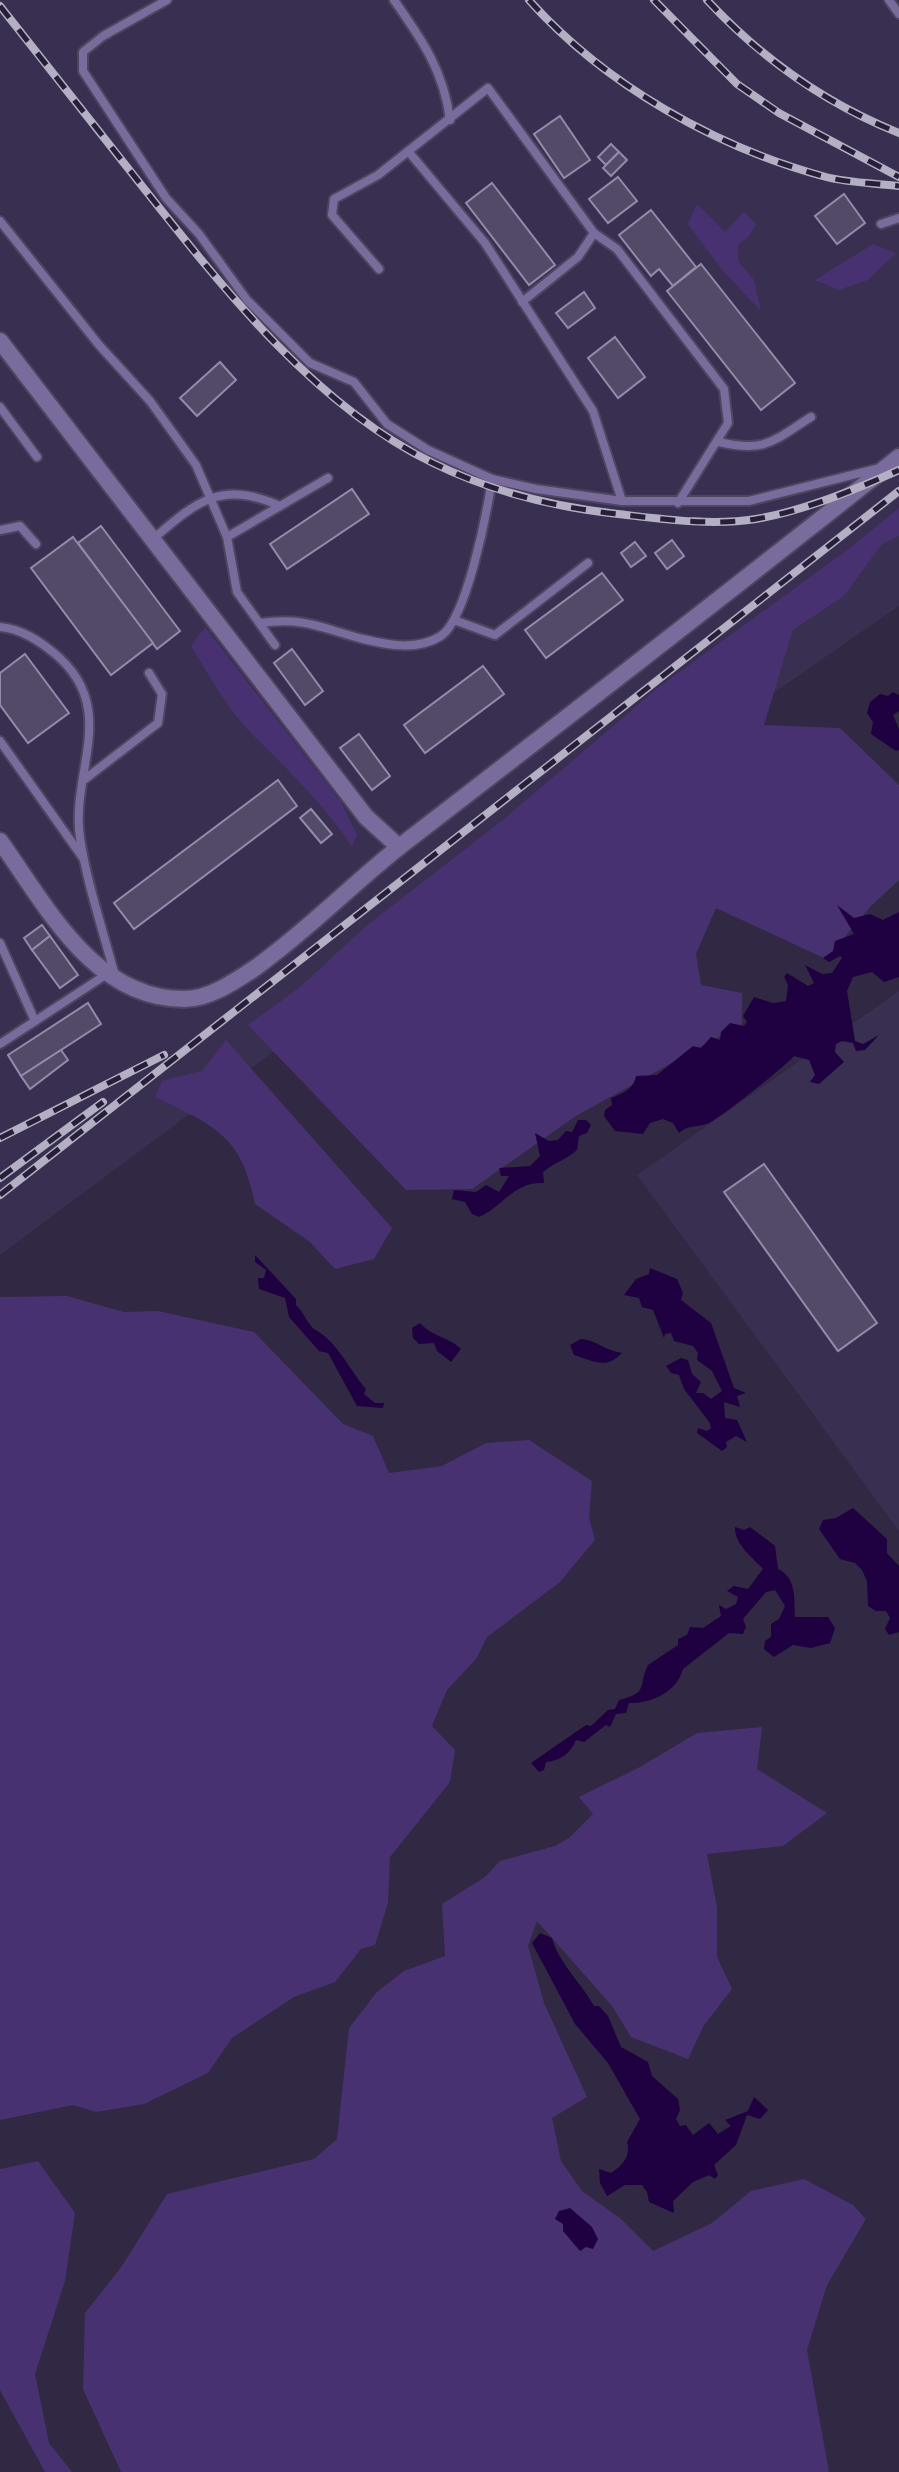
<svg xmlns="http://www.w3.org/2000/svg" width="899" height="2472" font-family="Barlow,sans-serif">
<style>
.built{fill:#392f50}
.green{fill:#483170}
.water{fill:#1f0041}
.building{fill:#534a68;stroke:#938bab;stroke-width:2}
.lines{fill:none;stroke-linecap:round;stroke-linejoin:round}
.service-casing{stroke:#4e455f;stroke-width:12}
.minor-casing{stroke:#4e455f;stroke-width:20}
.service{stroke:#7a6b9d;stroke-width:8}
.minor{stroke:#7a6b9d;stroke-width:16}
.rail-casing{stroke:#b4afc3;stroke-width:8}
.rail{stroke:#271e39;stroke-width:5;stroke-dasharray:15;stroke-linecap:butt}
</style>
<rect width="100%" height="100%" fill="#312843"/>
<g class="built">
<polygon points="0,0 899,0 899,606 521,868 0,1255"/>
<polygon points="899,991 899,1531 637,1175"/>
</g>
<g class="green">
<polygon points="697,204 725,232 744,212 756,224 749,236 738,245 738,261 754,280 761,311 722,270 688,224"/>
<polygon points="873,244 896,253 868,280 839,290 815,280"/>
<polygon points="899,508 899,536 882,544 844,596 793,630 764,725 840,728 899,785 899,880 871,906 826,959 716,908 696,954 701,985 742,993 742,1024 576,1116 472,1189 406,1190 248,1025 300,987 366,926 504,819 660,686 846,551"/>
<path d="M205,627L341,802L357,835L352,846C324,805 290,772 256,738C230,713 210,677 191,646Z"/>
<path d="M226,1040L392,1228L374,1259L335,1269L310,1242L255,1204C241,1134 214,1126 155,1097L162,1081L202,1071Z"/>
<polygon points="67,1296 124,1312 158,1311 254,1332 343,1424 373,1436 389,1473 442,1466 486,1443 529,1440 592,1481 589,1517 595,1540 560,1582 487,1637 476,1659 447,1690 432,1726 455,1750 450,1782 390,1857 388,1903 375,1945 361,1949 335,1982 294,1997 232,2038 208,2073 144,2104 96,2112 73,2105 0,2120 0,1297"/>
<polygon points="762,1727 757,1769 827,1813 783,1846 707,1854 717,1907 717,1957 732,1989 704,2025 688,2059 631,2037 612,2006 537,1921 528,1946 544,2003 587,2097 552,2118 561,2161 582,2191 621,2219 653,2251 712,2223 751,2191 804,2179 853,2205 866,2219 827,2285 807,2350 829,2472 121,2472 83,2389 85,2313 122,2266 167,2194 314,2159 337,2139 349,2028 377,1992 404,1971 445,1956 442,1904 485,1877 500,1861 555,1846 569,1838 593,1814 579,1797 640,1767 697,1733"/>
<polygon points="38,2161 75,2213 65,2281 35,2374 49,2443 72,2472 45,2472 0,2390 0,2169"/>
</g>
<g class="water">
<polygon points="893,692 899,695 899,711 893,715 899,729 899,750 896,751 871,734 873,722 867,713 870,702 880,694 888,696"/>
<path d="M837,905L854,918L870,914L883,920L899,912V977L884,982L872,972L853,977L847,991L855,1041L863,1044L879,1035L865,1050L856,1051L853,1043L842,1041L836,1044L835,1052L844,1062L819,1084L810,1082L815,1075L809,1060L794,1056C787,1065 719,1119 709,1123C698,1128 688,1124 679,1133L673,1123L663,1119L650,1123L643,1134L615,1131L604,1116L605,1110L612,1105L611,1098C622,1094 634,1089 636,1076L657,1075L693,1046L701,1048L711,1037L720,1040L721,1032L730,1023L744,1026L747,1022L743,1016L754,997L773,1003L786,1001L788,985L784,977L787,973L808,986L814,983L805,965L822,974L832,973L842,958L840,956L829,962L823,958L833,951L835,941L854,934Z"/>
<path d="M578,1120H586L591,1125L587,1133L579,1136L577,1150C566,1160 553,1163 543,1172L544,1183C514,1181 504,1206 479,1217L472,1214L465,1202L452,1199L454,1190L476,1192L486,1185L499,1192L509,1176H501L499,1168L530,1166L540,1156L535,1133L549,1141L558,1140L566,1131L572,1132Z"/>
<path d="M255,1255L296,1299V1305C303,1311 309,1326 314,1329C338,1342 348,1368 366,1389L364,1394L375,1403H384L383,1408L357,1406L328,1353L319,1351L289,1317L285,1298L259,1289L258,1278H264L266,1270L255,1262Z"/>
<polygon points="650,1268 677,1279 683,1293 681,1300 711,1323 734,1388 746,1393 737,1396 740,1407 724,1402 725,1418 737,1420 747,1442 736,1436 726,1442 727,1447 722,1451 697,1433 698,1428 707,1431 711,1428 710,1423 684,1389 679,1375 671,1373 666,1366 681,1358 688,1360 692,1374 701,1382 696,1393 703,1393 711,1399 722,1391 712,1371 697,1360 698,1353 693,1346 674,1341 671,1333 665,1334 664,1338 653,1310 642,1307 639,1298 624,1295 636,1279 649,1274"/>
<path d="M420,1323C432,1337 448,1336 461,1349L451,1362L437,1351L434,1343L419,1344L413,1338L412,1328Z"/>
<path d="M581,1339C596,1340 606,1351 622,1353C606,1370 594,1361 574,1355L570,1345Z"/>
<polygon points="853,1508 887,1539 887,1553 899,1566 899,1632 889,1635 885,1629 890,1618 886,1611 876,1611 868,1606 867,1581 862,1570 855,1563 840,1559 819,1529 823,1520 836,1518"/>
<path d="M735,1527L744,1530L750,1527L775,1546L778,1569C797,1578 794,1599 795,1617H828L835,1628L830,1643L811,1648L793,1645L774,1657L764,1649L765,1641L771,1637V1624L779,1619L785,1606L775,1590L766,1592L743,1619L746,1627L743,1634L729,1633L683,1669C677,1692 651,1704 629,1703L626,1713L616,1714L610,1727L606,1725L584,1742L576,1740C571,1753 560,1761 546,1762L544,1770L539,1772L531,1763L586,1725L591,1726L608,1710L615,1709L619,1700C650,1692 637,1687 648,1665L678,1645V1639L687,1635L690,1627L703,1628L721,1616L719,1605L726,1609L736,1604L738,1597L727,1591L734,1586L748,1589L763,1569C753,1558 734,1544 735,1527Z"/>
<path d="M540,1933L552,1938C558,1962 582,1984 594,2006H599L608,2016L621,2047L648,2062L652,2076L678,2099L680,2110L676,2119L680,2126L686,2125L693,2135L709,2123L718,2134L731,2126L725,2120L748,2111L754,2097L768,2110L760,2119L747,2115L736,2145L714,2165L718,2175L715,2179L709,2175L693,2182L673,2201L674,2213L649,2202L647,2192L642,2185H625L607,2196L600,2183L599,2169L611,2173C623,2165 631,2156 627,2142L640,2119L608,2063L575,2024L532,1943Z"/>
<polygon points="570,2208 592,2227 598,2239 593,2249 586,2247 580,2251 563,2231 563,2224 555,2219 559,2211"/>
</g>
<g class="building">
<polygon points="560,116 590,160 564,178 534,134"/>
<polygon points="611,144 619,152 606,165 598,157"/>
<polygon points="619,152 627,160 611,176 603,168"/>
<polygon points="618,177 637,201 608,223 589,199"/>
<polygon points="492,183 555,265 529,285 466,203"/>
<polygon points="844,194 865,223 837,244 815,216"/>
<polygon points="651,210 696,267 673,286 659,269 651,276 619,235"/>
<polygon points="701,264 795,383 761,410 667,291"/>
<polygon points="584,292 595,308 568,328 556,313"/>
<polygon points="615,337 645,377 618,398 588,358"/>
<polygon points="220,362 236,380 197,416 180,398"/>
<polygon points="352,489 369,514 287,569 270,544"/>
<polygon points="101,526 180,631 157,649 78,543"/>
<polygon points="73,537 153,643 111,675 31,568"/>
<polygon points="672,540 684,556 667,569 655,553"/>
<polygon points="635,542 646,556 631,567 621,553"/>
<polygon points="602,573 623,600 546,658 525,630"/>
<polygon points="292,649 323,691 305,705 274,663"/>
<polygon points="25,654 69,713 28,743 0,705 0,673"/>
<polygon points="483,666 504,694 425,753 404,725"/>
<polygon points="359,734 390,776 372,790 340,748"/>
<polygon points="278,780 297,806 134,929 114,903"/>
<polygon points="311,809 332,834 321,843 300,818"/>
<polygon points="42,925 50,936 32,950 24,938"/>
<polygon points="50,936 78,975 60,988 32,950"/>
<polygon points="88,1003 101,1024 21,1076 8,1055"/>
<polygon points="61,1050 68,1060 30,1089 21,1076"/>
<polygon points="764,1164 877,1323 838,1351 724,1192"/>
</g>
<g class="lines">
<g class="service-casing">
<g id="service">
<polyline points="167,0 103,36 83,52 83,71 166,198 199,234 247,300 310,363 354,382 387,424 428,450 492,479 536,489 622,501 749,501 876,469"/>
<path d="M394,0C422,40 444,71 450,120"/>
<polyline points="889,0 899,14"/>
<polyline points="408,151 485,243 593,411 622,501"/>
<polyline points="0,221 99,345 150,401 196,465 227,537 237,592 275,645"/>
<polyline points="881,224 899,218"/>
<polyline points="379,269 332,215 334,199 378,175 488,88 594,233 617,249 724,389 728,423 678,503"/>
<polyline points="522,302 578,257 594,233"/>
<polyline points="0,407 37,457"/>
<path d="M719,442C765,453 773,441 811,417"/>
<polyline points="0,530 20,526 36,544"/>
<polyline points="227,537 328,478"/>
<path d="M153,539C197,501 221,480 280,506"/>
<polyline points="454,620 495,635 588,563"/>
<path d="M260,623C306,617 320,628 363,639C388,645 417,651 441,636C467,618 487,512 492,479"/>
<path d="M0,627C21,629 38,640 54,653C121,708 70,772 80,838C87,884 103,930 115,976"/>
<polyline points="0,741 83,858"/>
<polyline points="85,779 158,723 162,694 149,673"/>
<polyline points="0,943 35,1021"/>
<polyline points="0,1044 107,974"/>
</g>
</g>
<g class="minor-casing">
<g id="minor">
<polyline points="0,341 366,817 399,847"/>
<path d="M0,841C46,905 93,999 184,999C209,999 234,982 255,968C307,931 352,884 403,844C569,716 735,588 899,457"/>
</g>
</g>
<use href="#service" class="service"/>
<use href="#minor" class="minor"/>
<g class="rail-casing">
<g id="rail">
<path d="M529,0C605,85 717,148 826,177C849,183 875,183 899,186"/>
<polyline points="654,0 737,84 779,113 899,177"/>
<path d="M707,0C762,59 824,103 899,133"/>
<path d="M0,6C47,66 95,126 142,186C222,287 315,406 433,463C492,492 553,507 618,514C662,519 712,526 756,519C804,511 855,490 899,470"/>
<polyline points="0,1138 164,1055"/>
<polyline points="0,1178 103,1102"/>
<polyline points="0,1195 899,491"/>
</g>
</g>
<use href="#rail" class="rail"/>
</g>
</svg>
